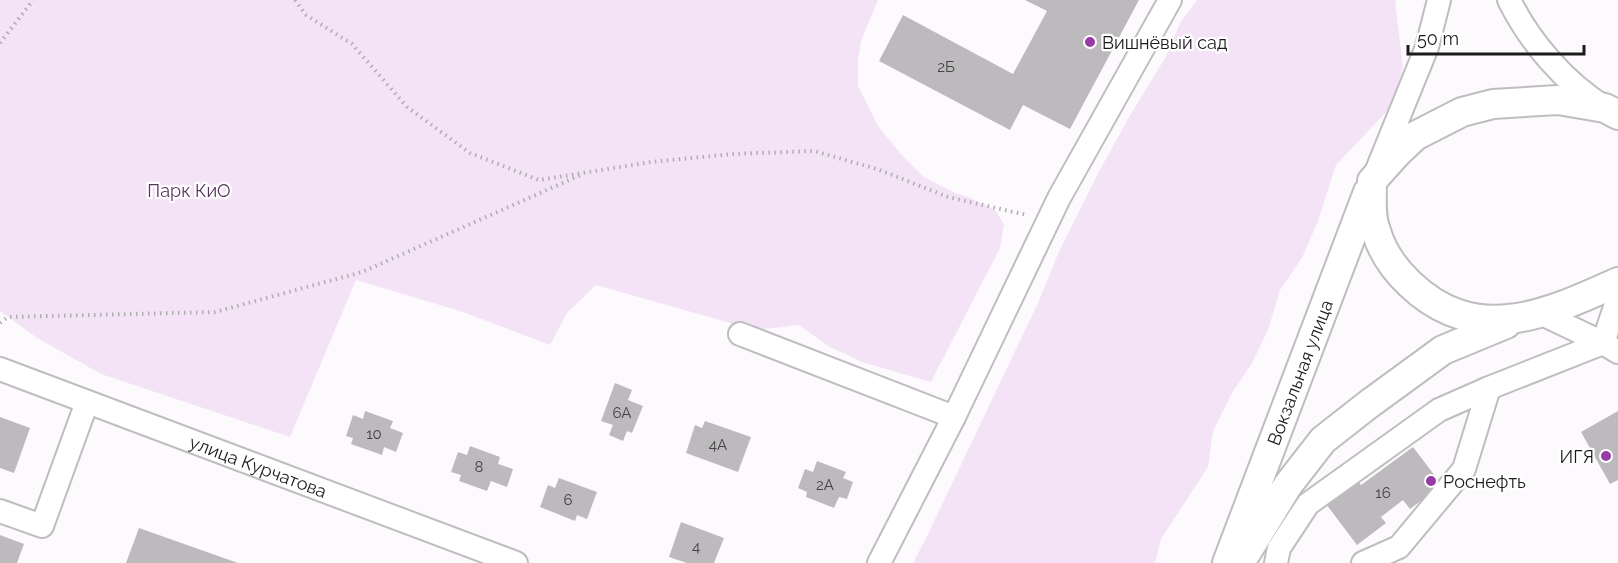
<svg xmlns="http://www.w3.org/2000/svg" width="1618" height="563" font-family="Raleway,sans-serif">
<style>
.green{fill:#f4e3f7}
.building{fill:#bdbabd}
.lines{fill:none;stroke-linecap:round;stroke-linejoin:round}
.minor-casing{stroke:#bfbdbf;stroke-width:26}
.major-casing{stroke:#bfbdbf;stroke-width:32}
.path{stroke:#afaeaf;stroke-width:4;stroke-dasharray:1.5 4.5;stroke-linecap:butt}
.minor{stroke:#fff;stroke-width:22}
.major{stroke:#fff;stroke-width:28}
.poi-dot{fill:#973ca7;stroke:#fff;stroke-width:2}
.labels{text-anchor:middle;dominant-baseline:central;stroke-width:4.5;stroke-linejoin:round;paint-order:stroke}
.number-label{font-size:15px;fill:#444344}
.poi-label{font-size:18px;fill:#1c1b1c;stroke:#fff;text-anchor:start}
.park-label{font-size:18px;fill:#56355c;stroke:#fff}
.street-label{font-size:18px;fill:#1c1b1c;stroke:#fff}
</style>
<rect width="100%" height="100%" fill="#fcfafc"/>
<g class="green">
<polygon points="0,0 878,0 861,41 858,62 858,86 878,126 901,154 924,177 955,193 968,197 995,210 1004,224 1000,248 931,382 862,362 828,346 799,325 755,330 596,285 567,313 550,345 463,312 356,280 290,437 101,374 37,338 0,311"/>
<polygon points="1197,0 1395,0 1403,68 1391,107 1336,165 1318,221 1302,258 1280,290 1268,330 1252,363 1232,393 1213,431 1208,467 1161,539 1155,563 913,563 928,534 1038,303 1060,249 1096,177 1129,117 1165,58 1180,23"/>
</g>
<g class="building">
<polygon points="1025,0 1139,0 1070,129 1023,105 1010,130 879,61 903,15 1013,74 1047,11"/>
<polygon points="615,383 632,390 628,400 643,406 632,433 627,431 623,441 609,435 613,425 601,421"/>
<polygon points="365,411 393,421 390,428 403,433 396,452 384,447 382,455 351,444 353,438 346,436 353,415 363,419"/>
<polygon points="1618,411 1618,480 1610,484 1581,432"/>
<polygon points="0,417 30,428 14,473 0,468"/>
<polygon points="705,421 751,437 738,472 686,453 695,425 702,428"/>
<polygon points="470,446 500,457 498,464 513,469 507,487 491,481 487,491 459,481 461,475 451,472 458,452 467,455"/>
<polygon points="1413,447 1442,485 1410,509 1403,500 1381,517 1386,523 1357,545 1323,500 1355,477 1361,485"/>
<polygon points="817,461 846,472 843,478 853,482 847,499 839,497 834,508 806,497 807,492 798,488 805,469 813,472"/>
<polygon points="559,478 597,492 587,519 577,515 575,521 540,507 548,485 555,488"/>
<polygon points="681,522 724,538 714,563 687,563 669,557"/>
<polygon points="139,528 238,563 126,563"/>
<polygon points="0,535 24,544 17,563 0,563"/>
</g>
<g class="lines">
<g class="minor-casing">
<g id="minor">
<path d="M1509,0C1530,42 1564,82 1604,107"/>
<polyline points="1377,170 1427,47 1439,0"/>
<polyline points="1540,313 1603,343 1618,298"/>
<polyline points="740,334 954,417"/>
<path id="s1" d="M0,369L516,563"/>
<polyline points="0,511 42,526 87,402"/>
<polyline points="879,563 954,417 1059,198 1170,0"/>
<polyline points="1276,563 1279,548 1308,504 1439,410 1489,388 1603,343 1618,352"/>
<polyline points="1363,563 1399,547 1464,469 1489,388"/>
</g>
</g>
<g class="major-casing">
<g id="major">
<path d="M1618,115L1605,108L1558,100L1493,104L1462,112L1415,136L1398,152L1372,181C1372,198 1370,216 1376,231C1382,251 1395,270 1410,284C1476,347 1547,314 1618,282"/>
<path id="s2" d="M1227,563L1368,192"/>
<polyline points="1240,563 1288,485 1323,440 1369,404 1443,350 1506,324"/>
</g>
</g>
<g class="path">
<polyline points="295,0 306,15 352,44 407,107 470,153 539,180 651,162 732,154 814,151 877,169 948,197 1027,215"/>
<polyline points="0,43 33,0"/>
<polyline points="0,323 8,317 215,312 362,272 583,174"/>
</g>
<use href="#minor" class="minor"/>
<use href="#major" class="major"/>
</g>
<g class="poi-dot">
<circle cx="1090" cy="42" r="6"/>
<circle cx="1606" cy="456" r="6"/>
<circle cx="1431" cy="481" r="6"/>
</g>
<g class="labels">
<g class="number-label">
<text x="946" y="67">2Б</text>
<text x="622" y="413">6А</text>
<text x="374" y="434">10</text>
<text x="718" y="445">4А</text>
<text x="479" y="467">8</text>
<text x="825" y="485">2А</text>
<text x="1383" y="493">16</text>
<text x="568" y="500">6</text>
<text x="696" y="547">4</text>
</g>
<g class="poi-label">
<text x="1102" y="42">Вишнёвый сад</text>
<text x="1594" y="456" text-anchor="end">ИГЯ</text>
<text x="1443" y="481">Роснефть</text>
</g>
<g class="park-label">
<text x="189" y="190">Парк КиО</text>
</g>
<g class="street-label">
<text stroke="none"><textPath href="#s2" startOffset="204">Вокзальная улица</textPath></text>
<text stroke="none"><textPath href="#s1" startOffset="276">улица Курчатова</textPath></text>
</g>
</g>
<path d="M1408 45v9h176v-9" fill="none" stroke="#1c1b1c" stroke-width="3"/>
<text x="1417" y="45" font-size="18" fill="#1c1b1c" stroke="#ffffff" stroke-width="4.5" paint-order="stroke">50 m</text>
</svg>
